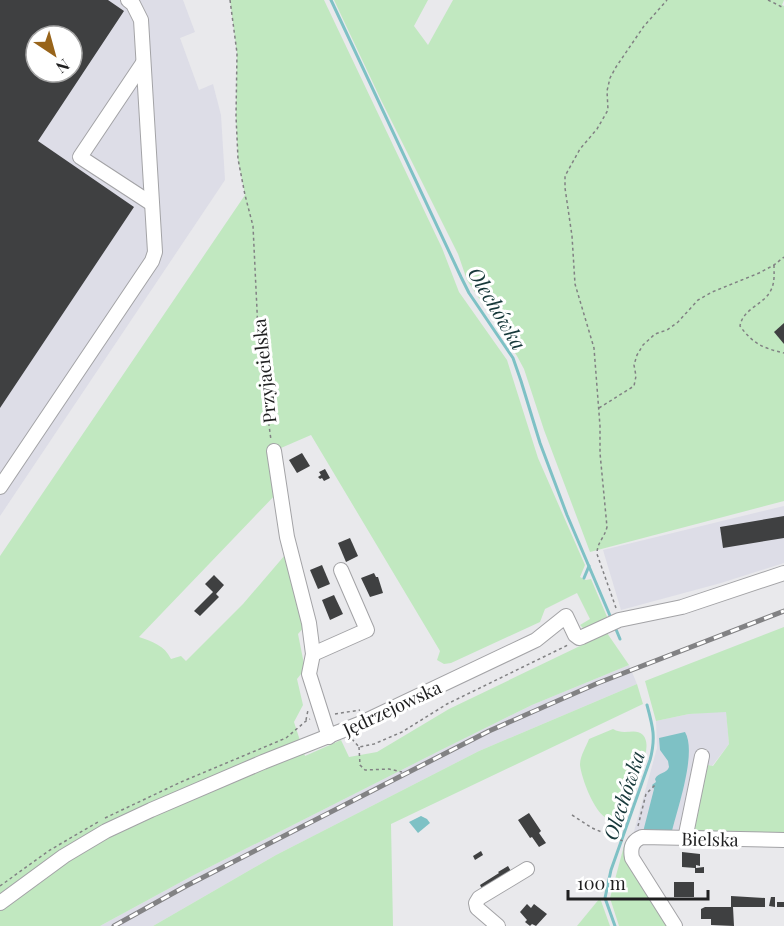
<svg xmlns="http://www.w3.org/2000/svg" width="784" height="926" font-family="'Playfair Display',serif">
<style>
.built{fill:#dddde7;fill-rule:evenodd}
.green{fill:#c1e8c0}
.water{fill:#7ec1c5}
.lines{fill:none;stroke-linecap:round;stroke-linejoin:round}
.stream{stroke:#7ec1c5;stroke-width:3}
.building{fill:#3f4041;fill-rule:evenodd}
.minor-casing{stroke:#a3a3a6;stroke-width:16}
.path{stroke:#818183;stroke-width:1.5;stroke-dasharray:3 3;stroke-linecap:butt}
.minor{stroke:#fff;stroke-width:14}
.rail-casing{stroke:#828284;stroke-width:5}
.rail{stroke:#fff;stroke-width:3;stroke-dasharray:9;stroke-linecap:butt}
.labels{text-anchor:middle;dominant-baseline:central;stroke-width:6;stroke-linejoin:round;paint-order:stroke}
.street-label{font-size:18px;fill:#202021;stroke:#fff}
.water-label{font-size:20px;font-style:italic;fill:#17383a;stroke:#fff}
</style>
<rect width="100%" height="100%" fill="#e9e9ec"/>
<g class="built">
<path d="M0,0H183L195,32L180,38L199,90L213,84L221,115L225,180L0,516ZM36,36H72V72H36Z"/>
<polygon points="784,506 784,563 721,583 621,610 603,550"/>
<polygon points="629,665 637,684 479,751 276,855 153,926 100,926 192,876 445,748 532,705"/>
<polygon points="726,711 729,744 712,766 709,765 692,832 633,835 657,748 656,721 689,714"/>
</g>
<g class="green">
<path d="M230,0H324L442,248L459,292L507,360L538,458L585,565L580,577L586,580L591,579L608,619L585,630L580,625L590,619L577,593L545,609L540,622L451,663L444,664L437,660L440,651L311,435L274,451L279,491L139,637C153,642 164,645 171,659L181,656L186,661L243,604L285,555L306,625L298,634L305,669L297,679L303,705L294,722L305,756L341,740L349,757L377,752L449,709L607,633L629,665L532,705L445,748L192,876L100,926H0V556L245,195L238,159L236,116L237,53Z"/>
<polygon points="334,0 428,0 414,26 428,45 453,0 784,0 782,5 784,6 784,501 590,552 544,430 524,369 517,356 467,280 458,254 381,100"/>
<polygon points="784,627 784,836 692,832 691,828 708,765 713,766 729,744 726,712 689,714 656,721 645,681"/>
<polygon points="637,684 643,704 391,824 393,926 153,926 276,855 479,751"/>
<path d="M613,729C625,736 635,727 643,735C655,749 633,781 627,795C624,802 623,816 615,819C598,826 581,777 580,765C580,756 586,747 589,739Z"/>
<polygon points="625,842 628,843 627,861 667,926 619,926 610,898"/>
<polygon points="600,898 610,926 577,926"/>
</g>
<g class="water">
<path d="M685,732C697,752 678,807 672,831L643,832L654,789L652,785L656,782L655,779C658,772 667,774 669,767L668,761L660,750L659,738Z"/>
<polygon points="421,816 427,819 430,823 418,833 409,822"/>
</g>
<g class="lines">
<g class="stream">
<polyline points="331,0 461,277 469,293 513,358 521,381 540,443 567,515 611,618"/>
<polyline points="584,578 589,566"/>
<polyline points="615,627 620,639"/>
<path d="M615,926L605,898L611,870L650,760C656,738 653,727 647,705"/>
</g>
</g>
<g class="building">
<path d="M0,0H108L124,11L38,141L134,207L0,408ZM36,36H72V72H36Z"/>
<polygon points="784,323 784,344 774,332"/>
<polygon points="302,453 310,466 297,473 289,460"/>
<polygon points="325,469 330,478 324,481 322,478 320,479 318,477 321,475 319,472"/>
<polygon points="784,516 784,538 723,548 720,527"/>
<polygon points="350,538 358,556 346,562 338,543"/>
<polygon points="322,565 330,584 318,589 310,570"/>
<polygon points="374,573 376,577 378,577 383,593 370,597 361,578"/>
<polygon points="214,575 224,585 216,594 219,597 200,616 194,611 213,592 205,584"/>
<polygon points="334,595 343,614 330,620 322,600"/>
<polygon points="529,813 541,831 539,833 546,843 539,847 532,837 530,838 518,820"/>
<polygon points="481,851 483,855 475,860 473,856"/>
<polygon points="682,852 700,854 700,866 696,865 696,868 704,867 704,873 695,873 695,868 682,867"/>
<polygon points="508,866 512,873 483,891 480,885 499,873 498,872"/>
<rect x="674" y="882" width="20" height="15"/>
<polygon points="731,896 765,898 765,907 733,907 734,926 711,925 711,919 701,919 701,909 705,907 731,907"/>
<polygon points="771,897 775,897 775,907 769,906"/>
<rect x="777" y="902" width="7" height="5"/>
<polygon points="527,904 531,908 534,904 547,914 536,926 532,924 530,926 525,922 527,920 520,912"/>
</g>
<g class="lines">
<g class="minor-casing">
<g id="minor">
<polyline points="143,63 80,157 152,204"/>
<polyline points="274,451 287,537 309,623 313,654 309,674 329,737"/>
<polyline points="0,487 152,261 155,252 141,20 133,4 128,0"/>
<polyline points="313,654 367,630 341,570"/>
<polyline points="685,839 702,756"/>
<polyline points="0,903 64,856 106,831 151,810 263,762 359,724 536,640 566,616 575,635 579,638 582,637 619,620 682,607 784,573"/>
<polyline points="498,926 477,908 476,903 479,898 527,869"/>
<path d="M675,926L632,858C630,848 632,841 642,837L784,840"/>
</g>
</g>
<g class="path">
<polyline points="230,0 237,53 236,116 238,159 245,195 253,226 259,352 271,440"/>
<polyline points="768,0 784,8"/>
<path d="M774,265C774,274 775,282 771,290C764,305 743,308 740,326C753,344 763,348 784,353"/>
<polyline points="599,408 634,386 636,376 634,365 637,355 643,345 655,334 667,330 678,322 698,300 712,292 759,273 774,265 784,257"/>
<path d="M616,608L597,554C597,542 604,539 607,527L600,453V426L594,348L575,284L572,236L565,188V176L580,149L597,129L608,110L607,91L610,78L616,67L644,26L667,0"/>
<polyline points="335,714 360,710"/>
<polyline points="306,720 308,710"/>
<polyline points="352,739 359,747 374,744 402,732 447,704 568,645"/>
<polyline points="359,747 360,765 365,770 389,769 402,772"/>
<polyline points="572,815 592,828 623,841"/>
<polyline points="105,818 181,782 286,738 306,721 310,719"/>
<polyline points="638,826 646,794 655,785"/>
<polyline points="0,886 50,850 98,822"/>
</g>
<use href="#minor" class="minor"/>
<g class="rail-casing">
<polyline id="rail" points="114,926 186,886 489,731 598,683 784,611"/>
</g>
<use href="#rail" class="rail"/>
</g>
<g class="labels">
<g class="street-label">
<text transform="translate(264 371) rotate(-96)">Przyjacielska</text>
<text transform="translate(392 708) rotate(-25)">Jędrzejowska</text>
<text transform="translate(710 839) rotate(1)">Bielska</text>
</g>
<g class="water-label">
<text transform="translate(498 308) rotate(59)">Olechówka</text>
<text transform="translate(623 795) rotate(-72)">Olechówka</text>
</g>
</g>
<g transform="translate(54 54) rotate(144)"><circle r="28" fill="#ffffff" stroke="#a6a6a6" stroke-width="1.5"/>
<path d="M0-4.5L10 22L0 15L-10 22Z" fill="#98641a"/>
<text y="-9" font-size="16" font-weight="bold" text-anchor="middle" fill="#202021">N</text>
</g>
<path d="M568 890v9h140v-9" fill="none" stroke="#202021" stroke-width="3"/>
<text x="577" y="890" font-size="18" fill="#202021" stroke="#ffffff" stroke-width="4.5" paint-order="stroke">100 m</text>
</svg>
